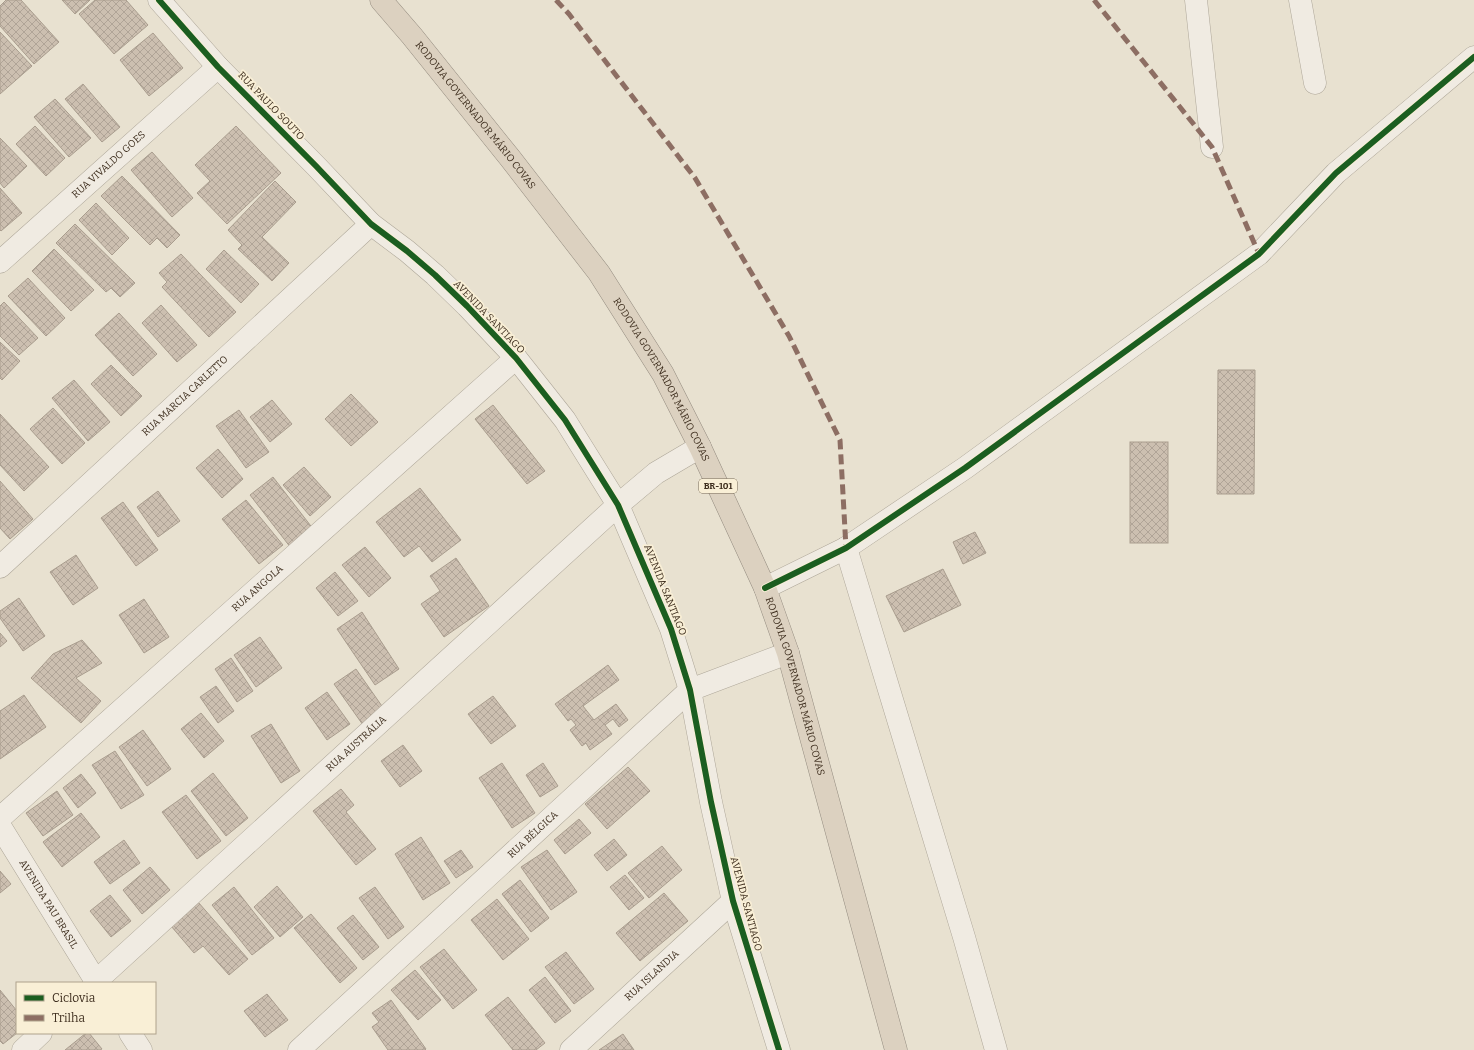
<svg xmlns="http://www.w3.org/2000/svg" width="1474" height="1050" font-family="Bitter,serif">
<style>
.building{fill:url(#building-cross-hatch);stroke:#a99d8e}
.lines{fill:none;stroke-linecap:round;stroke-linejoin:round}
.minor-casing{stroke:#ada698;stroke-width:23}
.highway-casing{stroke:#938b7f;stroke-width:23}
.minor{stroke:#f0ebe2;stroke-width:22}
.highway{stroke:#dcd1c0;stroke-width:22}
.quiet{stroke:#8d6e63;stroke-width:5;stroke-dasharray:10 5;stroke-linecap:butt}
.cycleway-casing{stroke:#f9efd6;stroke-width:8}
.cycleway{stroke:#1b5e20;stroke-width:6}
.labels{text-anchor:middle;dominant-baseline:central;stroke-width:3.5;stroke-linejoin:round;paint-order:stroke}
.shield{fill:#f9efd6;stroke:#766855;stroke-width:1}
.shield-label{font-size:9px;font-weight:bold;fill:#3e2e1e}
.street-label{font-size:10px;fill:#3e2e1e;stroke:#f9efd6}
</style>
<defs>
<pattern id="building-cross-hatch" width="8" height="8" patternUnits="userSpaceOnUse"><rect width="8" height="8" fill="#ccbfb0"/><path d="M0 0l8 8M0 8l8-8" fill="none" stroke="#b0a497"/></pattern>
</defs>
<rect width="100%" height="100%" fill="#e8e1d0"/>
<g class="building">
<polygon points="6,0 21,0 59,42 34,64 0,26 0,6"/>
<polygon points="62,0 90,0 75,14"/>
<polygon points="95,0 126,0 148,25 114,54 79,14"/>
<polygon points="0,32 32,66 0,94"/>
<polygon points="153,33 183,68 149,96 120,60"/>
<polygon points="83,84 120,127 102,142 65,99"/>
<polygon points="55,99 91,138 69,157 34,117"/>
<polygon points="35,126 65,158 46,176 16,144"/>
<polygon points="236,126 281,173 227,224 197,193 210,181 195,165"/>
<polygon points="0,138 27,166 4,188 0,183"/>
<polygon points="152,152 193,198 172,217 131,170"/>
<polygon points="122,176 180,235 167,248 157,238 150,245 101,196"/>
<polygon points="275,181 296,202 262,237 289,263 272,281 238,249 242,245 228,230"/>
<polygon points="0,188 22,213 1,231 0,230"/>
<polygon points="96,203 129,238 112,255 79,220"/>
<polygon points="75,224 135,283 120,297 111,288 106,292 56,243"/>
<polygon points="54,249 94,290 71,311 32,271"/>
<polygon points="224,250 259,284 241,303 206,269"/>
<polygon points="181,254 236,312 209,337 162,287 167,282 159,273"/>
<polygon points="28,278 65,318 46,336 8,296"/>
<polygon points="4,302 38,338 19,355 0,336 0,306"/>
<polygon points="161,305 197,345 177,362 142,323"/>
<polygon points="119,313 157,354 133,376 95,335"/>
<polygon points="0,342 20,361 2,380 0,378"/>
<polygon points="111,365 142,396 121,416 91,384"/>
<polygon points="1218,370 1255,370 1254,494 1217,494"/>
<polygon points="74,380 110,422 88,441 52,398"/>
<polygon points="351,394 378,422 351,446 325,419"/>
<polygon points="272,400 292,424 270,442 250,417"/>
<polygon points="493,405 545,471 527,484 475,419"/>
<polygon points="53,408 85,443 62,464 30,429"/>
<polygon points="239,410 269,452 246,468 216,426"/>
<polygon points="0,414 49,467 24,491 0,465"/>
<rect x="1130" y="442" width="38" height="101"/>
<polygon points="218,449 243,479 222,498 196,468"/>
<polygon points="304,467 331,497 310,516 283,485"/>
<polygon points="273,477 314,530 291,548 250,495"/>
<polygon points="0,481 33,519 10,539 0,528"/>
<polygon points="420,488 461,540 432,562 419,546 404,557 376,522"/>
<polygon points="158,491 180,521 158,537 137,507"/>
<polygon points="246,500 283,545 259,564 222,519"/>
<polygon points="123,502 158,550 136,566 101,518"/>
<polygon points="975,532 986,553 963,564 953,542"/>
<polygon points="365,547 391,578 369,597 342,565"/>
<polygon points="76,555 98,588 73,605 50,572"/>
<polygon points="456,558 489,606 444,637 421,604 440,591 430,576"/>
<polygon points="943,569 961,605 904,632 886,596"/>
<polygon points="335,572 358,601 338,616 316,588"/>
<polygon points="19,598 45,636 23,651 0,618 0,611"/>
<polygon points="144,599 169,637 144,653 119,615"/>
<polygon points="362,612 399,669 375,685 337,629"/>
<polygon points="0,633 7,641 0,647"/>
<polygon points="260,637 282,668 256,687 234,655"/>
<polygon points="82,640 102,663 76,678 101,701 81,723 31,678 53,654"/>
<polygon points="231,658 253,691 237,702 215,669"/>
<polygon points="608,665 619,680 583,706 594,720 616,704 628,720 619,727 613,719 605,725 612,734 590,750 586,743 582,746 570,730 576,725 571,719 568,721 555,704"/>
<polygon points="356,669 384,709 363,725 334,684"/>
<polygon points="216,686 234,711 218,723 200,697"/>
<polygon points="327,692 350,724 327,740 305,708"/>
<polygon points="24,695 46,727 0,759 0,711"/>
<polygon points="493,696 516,726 491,744 468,714"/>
<polygon points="201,713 224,741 204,758 181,729"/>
<polygon points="271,724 300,771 281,783 251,736"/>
<polygon points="143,730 171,769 147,786 119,747"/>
<polygon points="403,745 422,771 400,787 381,761"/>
<polygon points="115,751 144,795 121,809 92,765"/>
<polygon points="502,763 535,813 512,828 479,778"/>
<polygon points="543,763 558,786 540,797 526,775"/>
<polygon points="628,767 650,791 607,829 585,804"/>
<polygon points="213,773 248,818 226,836 191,791"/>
<polygon points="81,774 96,793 78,808 63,788"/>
<polygon points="341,789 354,805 346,812 376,849 356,865 313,811"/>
<polygon points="57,791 73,815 43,836 26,813"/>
<polygon points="186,795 221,841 197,859 162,812"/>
<polygon points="81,813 100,837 62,867 43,842"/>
<polygon points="579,819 591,833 565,854 554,840"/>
<polygon points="421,837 450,883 423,900 395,854"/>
<polygon points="614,839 627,855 607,871 594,855"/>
<polygon points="124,840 140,863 110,884 94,862"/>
<polygon points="662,846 682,870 649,898 628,873"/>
<polygon points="461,850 473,867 456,878 444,861"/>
<polygon points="547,850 577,892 551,910 521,867"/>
<polygon points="150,867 170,890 142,914 123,890"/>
<polygon points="0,871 11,884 0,893"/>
<polygon points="625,875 644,898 629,910 610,887"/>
<polygon points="520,880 549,918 531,932 502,894"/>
<polygon points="277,886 303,917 280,937 254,907"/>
<polygon points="234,887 274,938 252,955 212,905"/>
<polygon points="375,887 404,927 388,939 359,898"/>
<polygon points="664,893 688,921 640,961 616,933"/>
<polygon points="110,895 131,921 111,937 90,911"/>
<polygon points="497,899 529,939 503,960 471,920"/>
<polygon points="198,902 248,959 229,975 203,946 194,953 171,926"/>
<polygon points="311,914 357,968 340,983 294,928"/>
<polygon points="353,915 379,947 363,960 337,928"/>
<polygon points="444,949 477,990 453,1009 420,967"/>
<polygon points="566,952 594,989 574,1004 545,967"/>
<polygon points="415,970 441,1000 418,1020 391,990"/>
<polygon points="545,977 571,1011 555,1023 529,990"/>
<polygon points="0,990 17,1011 17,1033 3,1044 0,1041"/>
<polygon points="267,994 288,1020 265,1037 244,1011"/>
<polygon points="508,997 545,1043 536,1050 513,1050 485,1015"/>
<polygon points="391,1000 426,1049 425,1050 388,1050 372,1027 379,1022 372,1013"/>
<polygon points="86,1033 89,1033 102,1049 100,1050 65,1050"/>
<polygon points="623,1034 634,1050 599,1050"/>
</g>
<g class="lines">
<g class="minor-casing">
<g id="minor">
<polyline points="159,0 218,67 316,166 371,224 407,251 435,275 467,306 516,358 565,420 618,505 671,629 690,690 711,802 733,901 779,1050"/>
<polyline points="1196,0 1212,147"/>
<polyline points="1300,0 1315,83"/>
<path id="s1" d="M0,262L218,67"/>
<polyline points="846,548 964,937 996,1050"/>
<path id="s2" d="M0,567L371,224"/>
<polyline points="765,588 846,548 965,468 1259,254 1336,173 1474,57"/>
<path id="s3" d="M0,818L516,358"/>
<path id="s4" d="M0,826L97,983"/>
<path id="s5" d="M94,983L618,505L656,473L700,447"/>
<polyline points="130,1033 141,1050"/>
<polyline points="23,1050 41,1033"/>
<path id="s6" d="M299,1050L690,690L788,653"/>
<path id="s7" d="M571,1050L733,901"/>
</g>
</g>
<g class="highway-casing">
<g id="highway">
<path id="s8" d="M381,0L412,36L510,158L599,273L663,374L700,447L765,588L788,653L896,1050"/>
</g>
</g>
<use href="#minor" class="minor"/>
<use href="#highway" class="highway"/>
<g class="quiet">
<polyline points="556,0 569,14 695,178 789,336 840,440 846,548"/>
<polyline points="1094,0 1212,147 1259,254"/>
</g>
<g class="cycleway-casing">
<g id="cycleway">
<polyline points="159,0 218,67 316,166 371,224 407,251 435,275 467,306 516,358 565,420 618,505 671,629 690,690 711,802 733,901 779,1050"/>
<polyline points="765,588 846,548 965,468 1259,254 1336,173 1474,57"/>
</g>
</g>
<use href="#cycleway" class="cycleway"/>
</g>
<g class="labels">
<rect class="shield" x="699" y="479" width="38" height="14" rx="3"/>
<g class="shield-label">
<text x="718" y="486">BR-101</text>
</g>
<g class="street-label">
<text transform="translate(271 106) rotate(46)">RUA PAULO SOUTO</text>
<text stroke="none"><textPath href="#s8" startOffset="149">RODOVIA GOVERNADOR MÁRIO COVAS</textPath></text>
<text stroke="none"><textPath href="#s1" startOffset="146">RUA VIVALDO GOES</textPath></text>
<text transform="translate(489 317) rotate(46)">AVENIDA SANTIAGO</text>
<text stroke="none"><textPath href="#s8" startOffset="473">RODOVIA GOVERNADOR MÁRIO COVAS</textPath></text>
<text stroke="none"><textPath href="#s2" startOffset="252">RUA MARCIA CARLETTO</textPath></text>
<text stroke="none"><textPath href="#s3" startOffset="345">RUA ANGOLA</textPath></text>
<text transform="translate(665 590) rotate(68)">AVENIDA SANTIAGO</text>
<text stroke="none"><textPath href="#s8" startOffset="809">RODOVIA GOVERNADOR MÁRIO COVAS</textPath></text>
<text stroke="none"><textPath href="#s5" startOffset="355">RUA AUSTRÁLIA</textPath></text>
<text stroke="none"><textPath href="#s6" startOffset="318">RUA BÉLGICA</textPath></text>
<text transform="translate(746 904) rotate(75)">AVENIDA SANTIAGO</text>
<text stroke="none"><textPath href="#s4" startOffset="92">AVENIDA PAU BRASIL</textPath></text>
<text stroke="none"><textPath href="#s7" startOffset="110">RUA ISLANDIA</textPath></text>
</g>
</g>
<rect x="16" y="982" width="140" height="52" fill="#f9efd6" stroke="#aea28c"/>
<rect x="24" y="995" width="20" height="6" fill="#1b5e20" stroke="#aea28c"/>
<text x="52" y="1002" font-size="12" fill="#3e2e1e">Ciclovia</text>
<rect x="24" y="1015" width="20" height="6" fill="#8d6e63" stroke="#aea28c"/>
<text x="52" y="1022" font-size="12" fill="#3e2e1e">Trilha</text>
</svg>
